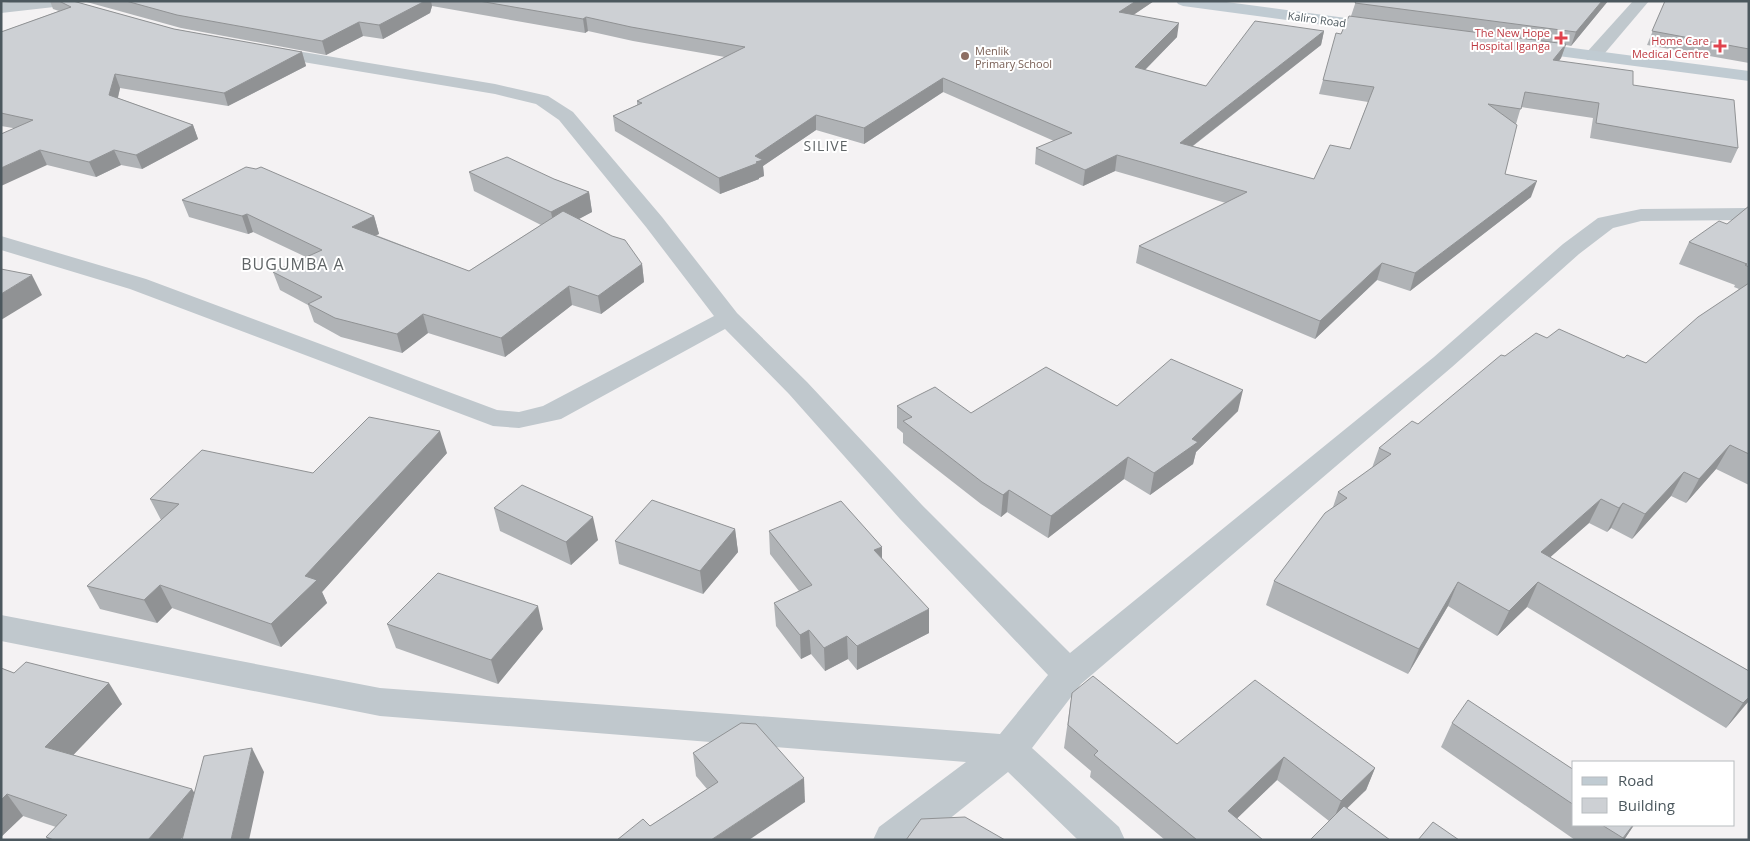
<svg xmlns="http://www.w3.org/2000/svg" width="1750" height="841" font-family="'Open Sans',sans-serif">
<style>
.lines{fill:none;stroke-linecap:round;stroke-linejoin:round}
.street{fill:#c0c8cd;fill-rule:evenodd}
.secondary{fill:#c0cbd2;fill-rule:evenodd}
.wall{fill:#b0b3b6}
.shaded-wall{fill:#909294}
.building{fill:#cdd0d4;stroke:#909294}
.health-dot{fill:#e0444e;stroke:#fff;stroke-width:2}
.education-dot{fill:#8d6e63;stroke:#fff;stroke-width:2}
.labels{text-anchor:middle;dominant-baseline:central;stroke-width:4;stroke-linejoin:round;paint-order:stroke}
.far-street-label{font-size:11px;fill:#4c585e;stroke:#fff}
.far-health-label{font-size:11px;fill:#be3a42;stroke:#fff;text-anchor:end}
.far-education-label{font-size:11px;fill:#785e54;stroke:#fff;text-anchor:start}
.far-quarter-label{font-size:14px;letter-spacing:1px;fill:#5f6466;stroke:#fff}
.quarter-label{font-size:16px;letter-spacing:1px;fill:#5f6466;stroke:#fff}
</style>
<rect width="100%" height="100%" fill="#f4f2f3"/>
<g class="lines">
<g class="street">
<polygon points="20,1 70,1 68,4 63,6 1,13 1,3"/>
<polygon points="1633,1 1649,1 1599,60 1587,60 1585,56 1587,52"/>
<polygon points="267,46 495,84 548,96 573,112 662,217 737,313 807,382 922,505 1070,653 1434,357 1563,244 1598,218 1641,209 1749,208 1749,220 1641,221 1613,228 1579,254 1452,367 1081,684 1032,748 1119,827 1125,840 1078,840 1008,772 923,840 873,840 879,827 966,762 380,716 1,641 1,615 380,688 1000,734 1048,675 900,519 789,394 725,329 561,419 519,428 493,426 130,289 1,250 1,236 146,279 497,410 519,412 543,406 714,316 646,227 559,120 536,104 495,94 261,55 259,51 261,47"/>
</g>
<g class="secondary">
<polygon points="1176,1 1219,1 1383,23 1389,25 1391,28 1389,31 1383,33 1183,6 1178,4"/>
<polygon points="1527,42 1749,71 1749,81 1521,51 1519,47 1521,43"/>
</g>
</g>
<g class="wall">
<polygon points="50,1 73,1 174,29 302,52 306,66 228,106 120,88 118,98 193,125 198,139 142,169 121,165 96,177 47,165 13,128 1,126 1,32 59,11 53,9"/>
<polygon points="83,1 1154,1 1133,15 1177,37 1145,70 1206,86 1324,31 1321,45 1193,146 1314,179 1350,149 1368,102 1319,94 1323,80 1341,34 1351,16 1356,1 1608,1 1571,46 1566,45 1561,58 1559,61 1633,85 1738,148 1731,163 1590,138 1593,118 1521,107 1516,124 1505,174 1531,197 1410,291 1377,280 1315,339 1136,263 1139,246 1226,203 1115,171 1083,186 1035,164 1036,148 1054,141 943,92 864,144 816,130 763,166 764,176 759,178 759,179 720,194 615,131 613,116 637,105 637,101 725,57 633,41 588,31 585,33 432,6 430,13 383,39 363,36 326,55 181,28"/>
<polygon points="1665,1 1749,1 1749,63 1647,45"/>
<polygon points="469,172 554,179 589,192 592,212 578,219 642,264 644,282 601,314 572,305 505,357 428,333 402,353 341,337 314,322 308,305 280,290 273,272 306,257 253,232 248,234 189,217 182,200 374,216 379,234 376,235 469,271 541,225 474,191"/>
<polygon points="1749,206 1749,485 1716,469 1686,503 1671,496 1632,539 1611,528 1607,532 1589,523 1550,557 1749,671 1749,701 1726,728 1527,607 1497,636 1448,606 1408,674 1266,605 1274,581 1333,507 1338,492 1372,468 1379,448 1418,424 1505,356 1547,338 1646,363 1739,289 1734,287 1735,285 1679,264 1689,242 1727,224"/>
<polygon points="897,406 971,413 1117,406 1238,411 1196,452 1193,464 1150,495 1124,479 1048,538 1007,512 1001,517 981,504 903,443 903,433 897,428"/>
<polygon points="447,453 322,592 327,603 281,647 172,608 157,623 100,609 87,586 161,520 150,499 313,473"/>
<polygon points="494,508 598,540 571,565 500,531"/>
<polygon points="735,529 738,552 703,594 619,564 615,541"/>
<polygon points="769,531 882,559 929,633 857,670 848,659 825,671 811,654 801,659 776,626 774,603 799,591 770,554"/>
<polygon points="387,624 543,629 498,684 396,648"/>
<polygon points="1,668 14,673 122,704 73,755 195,793 264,772 183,837 180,840 48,840 46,837 56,827 23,816 1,837"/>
<polygon points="1072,693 1177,744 1375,768 1366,790 1329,821 1277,780 1236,819 1263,840 1165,840 1090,777 1091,771 1064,748"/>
<polygon points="1452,723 1574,770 1574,825 1634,825 1624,840 1575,840 1441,747"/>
<polygon points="693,753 805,802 650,826 707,789 696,776"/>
</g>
<g class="shaded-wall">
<polygon points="425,1 431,1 432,6 430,13 383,39 379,25"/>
<polygon points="1136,1 1154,1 1117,26 1119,12"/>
<polygon points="1602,1 1608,1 1571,46 1576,32"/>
<polygon points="586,17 588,31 585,33 583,19"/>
<polygon points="359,22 363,36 326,55 322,41"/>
<polygon points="1179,23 1177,37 1133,82 1135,67"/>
<polygon points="1324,31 1321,45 1177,158 1180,143"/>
<polygon points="1566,44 1561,58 1548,74 1553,60"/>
<polygon points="302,52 306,66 228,106 224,93"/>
<polygon points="115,74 120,88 115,109 109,95"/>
<polygon points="943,78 943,92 864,144 864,128"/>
<polygon points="816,115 816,130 763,166 764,176 759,178 759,179 720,194 719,178 755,156"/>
<polygon points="193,125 198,139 142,169 136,155"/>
<polygon points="40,150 47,165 1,186 1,168"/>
<polygon points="114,150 121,165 96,177 89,162"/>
<polygon points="1117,155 1115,171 1083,186 1085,170"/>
<polygon points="1537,181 1531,197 1410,291 1415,273"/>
<polygon points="589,192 592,212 555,232 551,212"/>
<polygon points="247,214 253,232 248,234 242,216"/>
<polygon points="374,216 379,234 357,244 352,227"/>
<polygon points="1382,263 1377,280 1315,339 1320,321"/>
<polygon points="642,264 644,282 601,314 598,296"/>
<polygon points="32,275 42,295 1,320 1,294"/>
<polygon points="569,286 572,305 505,357 501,338"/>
<polygon points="423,314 428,333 402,353 397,334"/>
<polygon points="1243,390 1238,411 1196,452 1193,464 1150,495 1154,473 1192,439"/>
<polygon points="440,431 447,453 322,592 327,603 281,647 271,624 305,576"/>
<polygon points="1730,445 1716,469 1686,503 1699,479"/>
<polygon points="1128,457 1124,479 1048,538 1051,516"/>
<polygon points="1684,472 1671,496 1632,539 1645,514"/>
<polygon points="1009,490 1007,512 1001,517 1003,495"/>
<polygon points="1601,499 1589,523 1529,576 1541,552"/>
<polygon points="1623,503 1611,528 1607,532 1619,508"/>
<polygon points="593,517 598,540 571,565 566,542"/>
<polygon points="735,529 738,552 703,594 700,571"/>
<polygon points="882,547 882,570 874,550"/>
<polygon points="1458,582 1448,606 1408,674 1419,649"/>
<polygon points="1538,582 1527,607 1497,636 1509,611"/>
<polygon points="160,585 172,608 157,623 144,600"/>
<polygon points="538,606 543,629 498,684 491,660"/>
<polygon points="929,609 929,633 857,670 857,646"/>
<polygon points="809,630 811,654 801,659 800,635"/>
<polygon points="847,636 848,659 825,671 824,648"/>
<polygon points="109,683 122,704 60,769 45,747"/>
<polygon points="1749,697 1749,701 1746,704 1726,728 1743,703"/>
<polygon points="252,748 264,772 249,840 231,840"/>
<polygon points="1284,757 1277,780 1221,834 1228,811"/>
<polygon points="1375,768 1366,790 1332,823 1341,801"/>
<polygon points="804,778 805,802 749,840 711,840"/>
<polygon points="192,789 205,810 180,840 148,840"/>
<polygon points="7,794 23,816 1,837 1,800"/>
<polygon points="1633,825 1634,825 1624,840 1622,840"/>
</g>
<g class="building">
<polygon points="59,1 73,1 174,29 302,52 224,93 115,74 109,95 193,125 136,155 114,150 89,162 40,150 1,168 1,134 33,120 1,113 1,32 71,7"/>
<polygon points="126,1 425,1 379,25 359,22 322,41 177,15"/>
<polygon points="479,1 1136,1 1119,12 1179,23 1135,67 1206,86 1255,21 1324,31 1180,143 1314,179 1330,145 1350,149 1374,87 1323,80 1336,33 1341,34 1349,16 1566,44 1553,60 1633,71 1633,85 1734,100 1738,148 1596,123 1599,103 1525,92 1521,109 1488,104 1517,125 1505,174 1537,181 1415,273 1382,263 1320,321 1139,246 1247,192 1117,155 1085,170 1036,148 1072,133 943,78 864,128 816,115 755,156 763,160 756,162 758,163 719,178 613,116 642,103 637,101 745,47 631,27 586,17 583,19"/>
<polygon points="1356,1 1602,1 1576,32 1355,3"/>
<polygon points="1665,1 1749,1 1749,49 1652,31"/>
<polygon points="507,157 554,179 589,192 551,212 469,172"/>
<polygon points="246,167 256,169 261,167 374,216 352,227 469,271 563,211 612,236 625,240 642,264 598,296 569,286 501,338 423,314 397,334 335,318 308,304 322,297 273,272 322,250 247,214 242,216 182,200"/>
<polygon points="1749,206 1749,267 1745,265 1747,264 1689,242 1719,221 1727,224"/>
<polygon points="1,269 32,275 1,294"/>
<polygon points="1749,283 1749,454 1730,445 1699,479 1684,472 1645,514 1623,503 1619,508 1601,499 1541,552 1749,671 1749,697 1743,703 1538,582 1509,611 1458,582 1419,649 1274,581 1325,513 1347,498 1338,492 1391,454 1379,448 1412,421 1418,424 1501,355 1505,356 1536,333 1547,338 1559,329 1624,358 1627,355 1646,363 1698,317"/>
<polygon points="1171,359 1243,390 1192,439 1198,442 1154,473 1128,457 1051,516 1009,490 1003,495 982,482 903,421 912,417 897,406 935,387 971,413 1046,367 1117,406"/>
<polygon points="369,417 440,431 305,576 317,580 271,624 160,585 144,600 87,586 179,504 150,499 202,450 313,473"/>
<polygon points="522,485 593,517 566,542 494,508"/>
<polygon points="652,500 735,529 700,571 615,541"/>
<polygon points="841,501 882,547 874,550 929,609 857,646 847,636 824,648 809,630 800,635 774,603 812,585 769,531"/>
<polygon points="438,573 538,606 491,660 387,624"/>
<polygon points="26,662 109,683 45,747 192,789 148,840 54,840 46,837 67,815 7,794 1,800 1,668 14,673"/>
<polygon points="1093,676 1177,744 1255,680 1375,768 1341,801 1284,757 1228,811 1263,840 1197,840 1094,755 1098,751 1068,725 1072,693"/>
<polygon points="1468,700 1574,770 1574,805 1452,723"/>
<polygon points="741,723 756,724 804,778 711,840 617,840 643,819 650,826 718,782 693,753"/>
<polygon points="252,748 231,840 182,840 204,756"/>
<polygon points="1344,806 1390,840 1310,840"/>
<polygon points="965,817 1005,840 906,840 921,819"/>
<polygon points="1433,822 1459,840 1418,840"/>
<polygon points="1602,825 1633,825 1623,838"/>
</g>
<g class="health-dot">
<path d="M1558.5 30.5h5v5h5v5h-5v5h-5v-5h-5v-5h5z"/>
<path d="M1717.5 38.5h5v5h5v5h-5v5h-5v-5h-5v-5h5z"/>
</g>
<circle class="education-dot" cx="965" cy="56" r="5"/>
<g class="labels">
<g class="far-street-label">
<text transform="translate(1317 19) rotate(8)">Kaliro Road</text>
</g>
<g class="far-health-label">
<text x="1550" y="32">The New Hope<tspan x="1550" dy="13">Hospital Iganga</tspan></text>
<text x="1709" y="40">Home Care<tspan x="1709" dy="13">Medical Centre</tspan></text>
</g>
<g class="far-education-label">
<text x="975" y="50">Menlik<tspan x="975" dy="13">Primary School</tspan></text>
</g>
<g class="far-quarter-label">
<text x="826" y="145">SILIVE</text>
</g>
<g class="quarter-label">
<text x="293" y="264">BUGUMBA A</text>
</g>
</g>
<rect width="1750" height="841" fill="none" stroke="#4c585e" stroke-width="5"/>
<rect x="1572" y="761" width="162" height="65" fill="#ffffff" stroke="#b7bcbf"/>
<rect x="1582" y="777" width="25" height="8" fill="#c0cbd2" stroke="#b7bcbf"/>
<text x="1618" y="786" font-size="15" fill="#4c585e">Road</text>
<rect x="1582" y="798" width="25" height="15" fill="#cdd0d4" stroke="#b7bcbf"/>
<text x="1618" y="811" font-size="15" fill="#4c585e">Building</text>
</svg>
